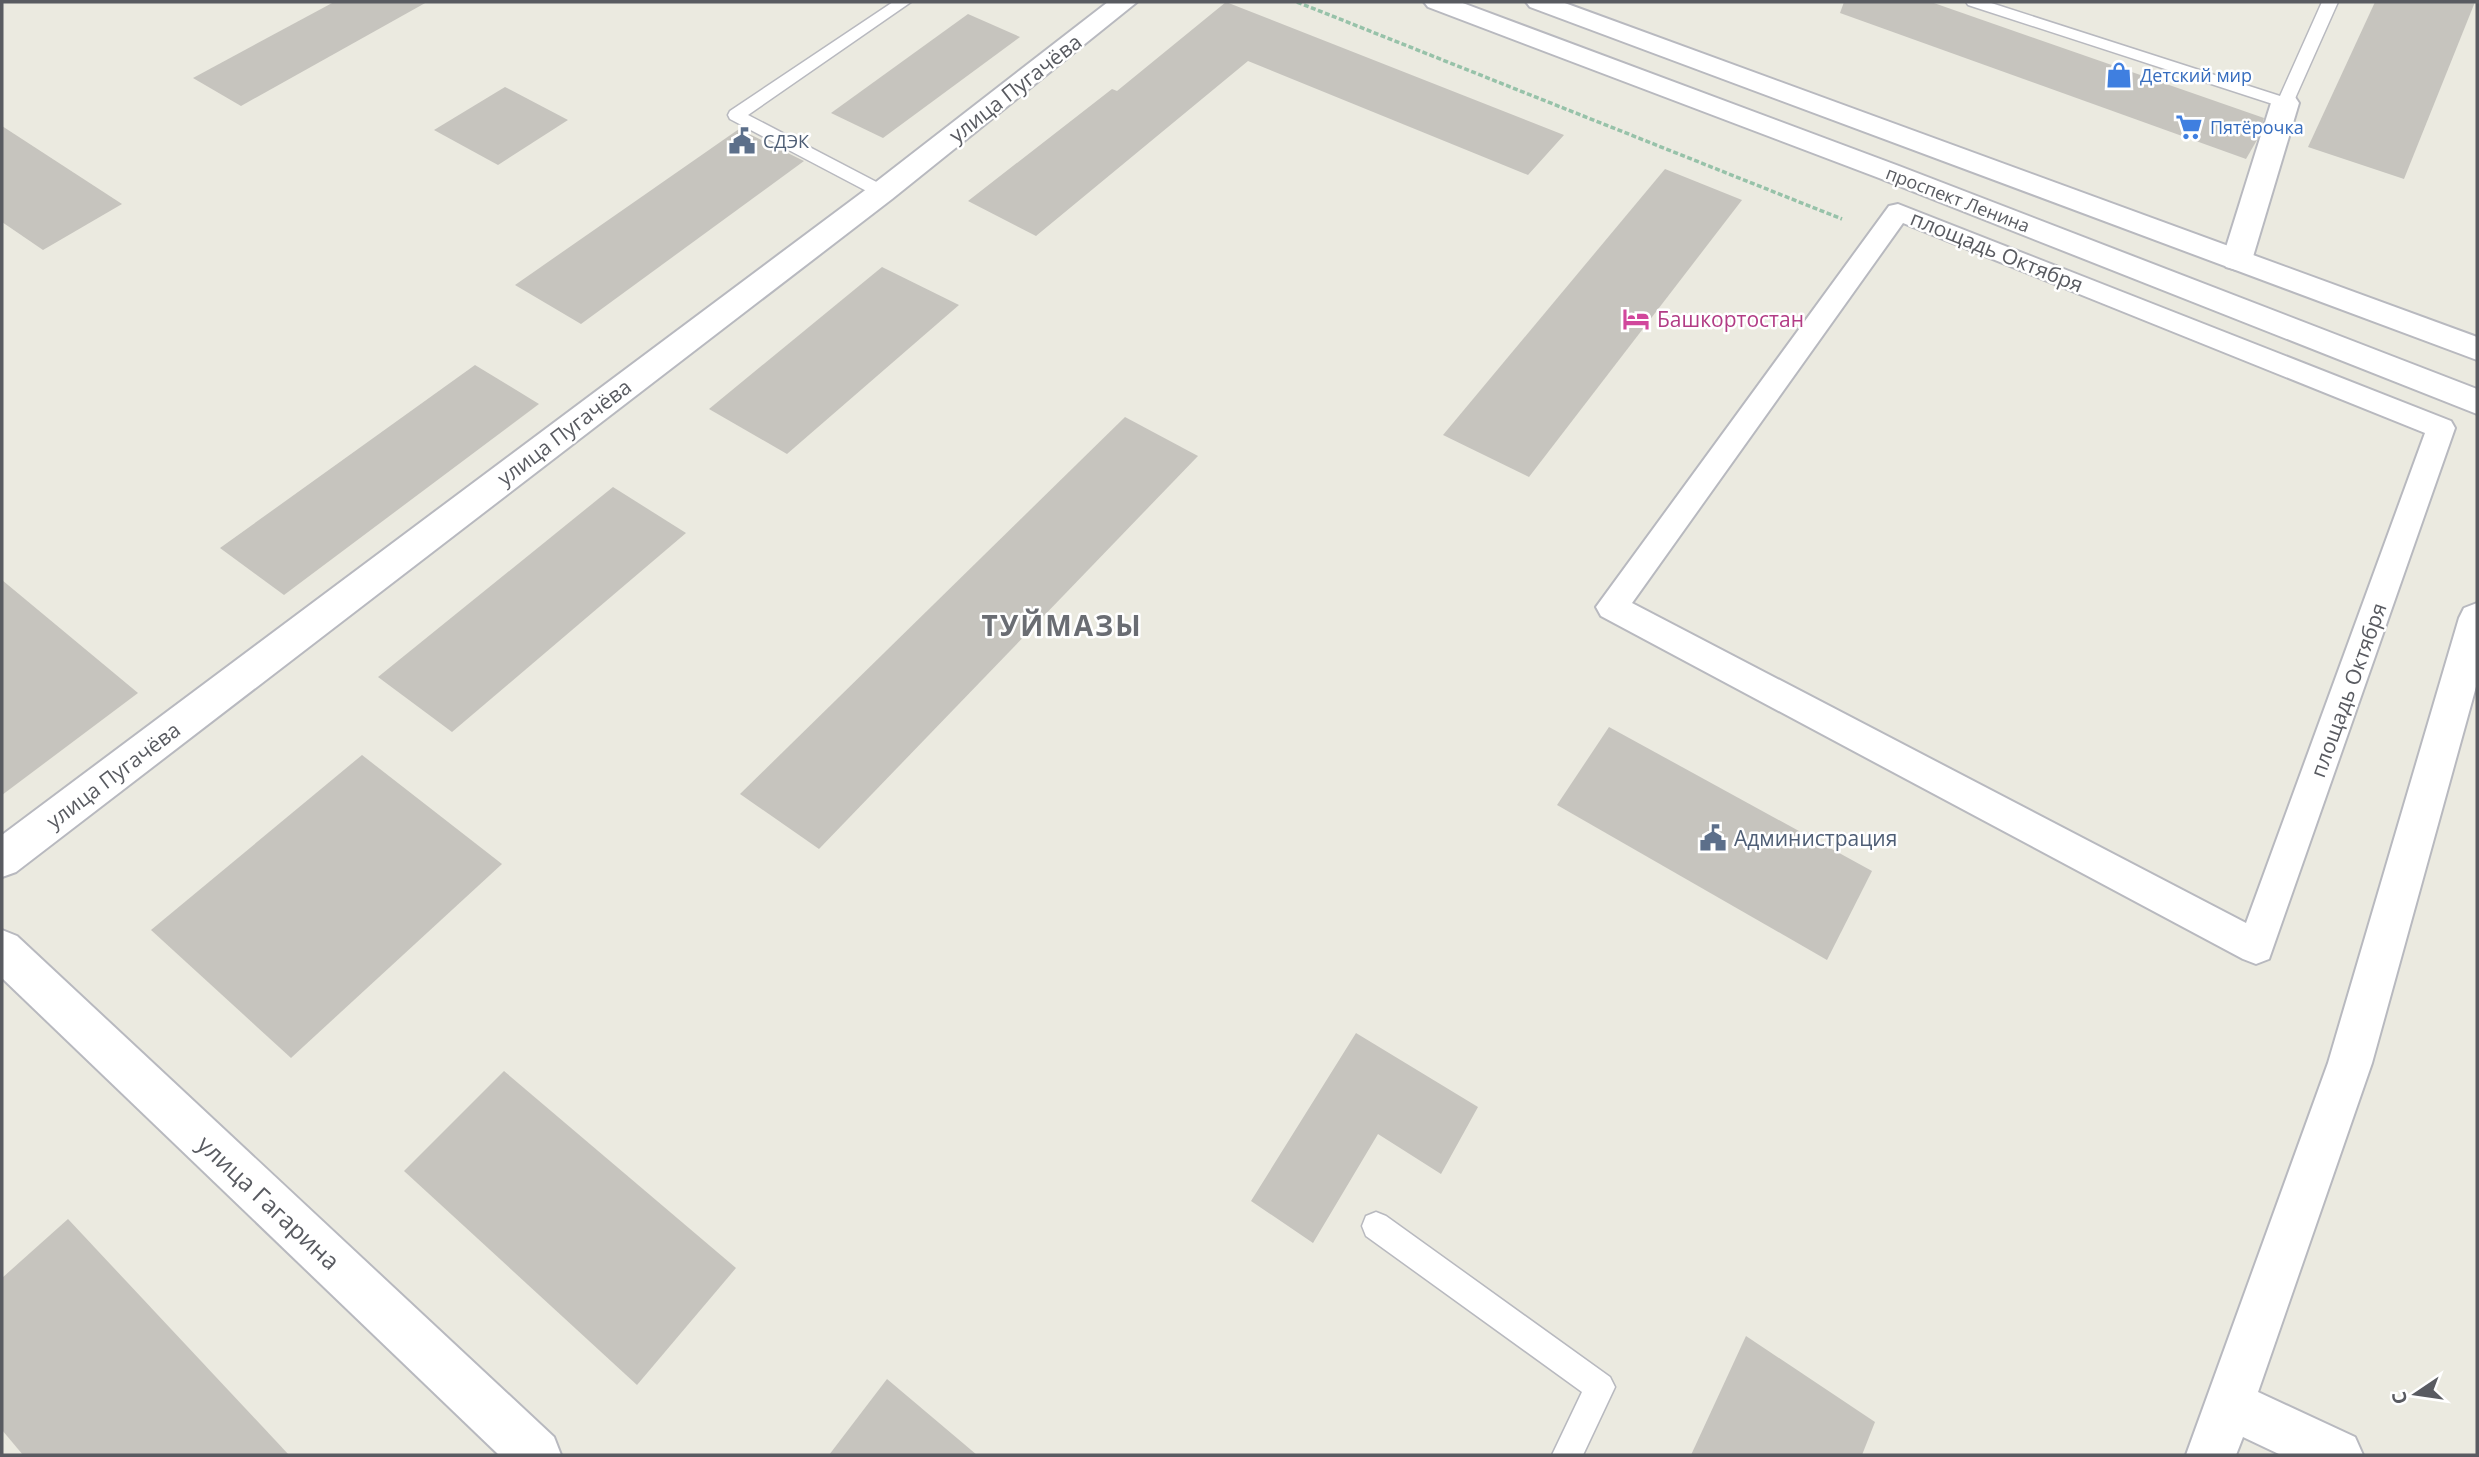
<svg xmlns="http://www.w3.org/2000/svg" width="2479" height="1457" font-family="'Open Sans',sans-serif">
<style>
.building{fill:#c6c4be}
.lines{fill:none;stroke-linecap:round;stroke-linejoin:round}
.service-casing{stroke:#b8b9bf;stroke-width:3}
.pedestrian-casing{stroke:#b8b9bf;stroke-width:4}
.minor-casing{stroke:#b8b9bf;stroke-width:4}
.tertiary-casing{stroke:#b8b9bf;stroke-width:4}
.path{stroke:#97c2a9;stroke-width:3.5;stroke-dasharray:5 2.5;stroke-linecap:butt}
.service{fill:#fff;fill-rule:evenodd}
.pedestrian{fill:#fff;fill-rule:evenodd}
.minor{fill:#fff;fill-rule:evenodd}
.tertiary{fill:#fff;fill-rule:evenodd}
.labels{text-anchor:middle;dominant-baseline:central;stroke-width:5;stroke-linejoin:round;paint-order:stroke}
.far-shop-label{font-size:18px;fill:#366cbe;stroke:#fff;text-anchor:start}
.far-service-label{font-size:18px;fill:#4e5e75;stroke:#fff;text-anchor:start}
.far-street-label{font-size:18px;fill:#595b61;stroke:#fff}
.street-label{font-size:21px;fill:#595b61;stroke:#fff}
.hotel-label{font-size:21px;fill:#b23c85;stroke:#fff;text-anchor:start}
.service-label{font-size:21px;fill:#4e5e75;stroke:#fff;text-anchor:start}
.near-street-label{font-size:24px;fill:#595b61;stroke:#fff}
.district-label{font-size:28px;font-weight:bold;letter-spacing:2px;fill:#6a6d73;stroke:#fff}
</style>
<rect width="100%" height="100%" fill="#ebeae0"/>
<g class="building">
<polygon points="334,2 427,2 241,106 193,78"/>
<polygon points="1226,2 1564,135 1528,175 1248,61 1036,236 968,201 1112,89 1117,91"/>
<polygon points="1844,2 1931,2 2264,118 2257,140 2246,159 1840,13"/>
<polygon points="2375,2 2475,2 2404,179 2308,147"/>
<polygon points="968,14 1020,37 883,138 831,113"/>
<polygon points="505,87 568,120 498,165 434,130"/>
<polygon points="2,126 122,204 43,250 2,222"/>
<polygon points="739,129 804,161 581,324 515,285"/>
<polygon points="1665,169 1742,200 1529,477 1443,435"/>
<polygon points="882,267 959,305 787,454 709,409"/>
<polygon points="475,365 539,404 284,595 220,548"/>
<polygon points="1125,417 1198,456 819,849 740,794"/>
<polygon points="613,487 686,533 452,732 378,677"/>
<polygon points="2,580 138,693 2,795"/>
<polygon points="1609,727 1872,871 1827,960 1557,805"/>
<polygon points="362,755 502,864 291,1058 151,930"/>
<polygon points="1356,1033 1478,1107 1441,1174 1378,1134 1313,1243 1251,1201"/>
<polygon points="504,1071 736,1268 637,1385 404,1171"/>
<polygon points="68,1219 289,1455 23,1455 2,1430 2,1278"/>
<polygon points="1746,1336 1875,1422 1862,1455 1691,1455"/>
<polygon points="887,1379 977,1455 829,1455"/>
</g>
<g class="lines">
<g class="service-casing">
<g id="service">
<polygon points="893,2 911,2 748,115 888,188 891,192 888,196 876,196 730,119 728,115 730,111"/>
<polygon points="1966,2 1988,2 2280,96 2322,2 2338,2 2293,103 2285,108 1968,5"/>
<polygon points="1376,1212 1386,1216 1610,1377 1615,1387 1583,1455 1552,1455 1582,1392 1366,1236 1362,1226 1366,1216"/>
</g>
</g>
<g class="pedestrian-casing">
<path id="pedestrian" d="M1898,204L2451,421L2455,428L2269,959L2256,964L2243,959L1601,616L1596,607L1889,206ZM1903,223L2425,433L2246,923L1632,603Z"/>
</g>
<g class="minor-casing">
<g id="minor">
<polygon points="1108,2 1137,2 892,199 16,872 2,877 2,835 872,185"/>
<polygon points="2285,95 2295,97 2299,103 2252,260 2248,267 2237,270 2226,267 2222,260 2271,103 2275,97"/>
<polygon points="2,930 17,936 554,1437 561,1455 499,1455 2,978"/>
</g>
</g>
<g class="tertiary-casing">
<g id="tertiary">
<polygon points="1424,2 1460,2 1899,166 2477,389 2477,414 1879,178 1428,7"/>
<polygon points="1526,2 1562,2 2477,337 2477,360 1530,7"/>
<polygon points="2477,603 2477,683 2372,1063 2258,1392 2355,1437 2363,1455 2281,1455 2243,1437 2236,1455 2186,1455 2328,1063 2459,618 2464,608"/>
</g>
</g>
<polyline class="path" points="1297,2 1842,219"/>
<use href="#service" class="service"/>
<use href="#pedestrian" class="pedestrian"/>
<use href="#minor" class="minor"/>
<use href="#tertiary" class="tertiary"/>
</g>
<defs>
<g id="shop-bare" transform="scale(2.1)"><path d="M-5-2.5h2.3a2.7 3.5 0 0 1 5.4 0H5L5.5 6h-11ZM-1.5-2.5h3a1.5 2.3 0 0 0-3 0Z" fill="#3f7fe0" stroke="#fff" stroke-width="2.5" paint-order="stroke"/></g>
<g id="supermarket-bare" transform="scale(2.1)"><path d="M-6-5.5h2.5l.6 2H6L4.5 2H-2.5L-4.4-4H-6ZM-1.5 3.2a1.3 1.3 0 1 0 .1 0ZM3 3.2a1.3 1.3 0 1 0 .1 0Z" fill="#3f7fe0" stroke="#fff" stroke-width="2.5" paint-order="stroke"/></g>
<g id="civic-bare" transform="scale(2.1)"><path d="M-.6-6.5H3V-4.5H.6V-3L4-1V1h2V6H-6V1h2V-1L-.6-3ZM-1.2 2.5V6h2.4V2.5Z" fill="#5c6f8a" stroke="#fff" stroke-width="2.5" paint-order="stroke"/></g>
<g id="hotel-bare" transform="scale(2.1)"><path d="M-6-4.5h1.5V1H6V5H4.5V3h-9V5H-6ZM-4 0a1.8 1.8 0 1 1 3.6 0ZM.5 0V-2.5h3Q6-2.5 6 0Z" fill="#d1479c" stroke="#fff" stroke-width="2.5" paint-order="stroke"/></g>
</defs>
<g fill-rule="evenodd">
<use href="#shop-bare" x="2119" y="75"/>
<use href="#supermarket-bare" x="2189" y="127"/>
<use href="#civic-bare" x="742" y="141"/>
<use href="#hotel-bare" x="1636" y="319"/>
<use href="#civic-bare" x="1713" y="838"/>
</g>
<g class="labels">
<g class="far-shop-label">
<text x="2140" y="75">Детский мир</text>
<text x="2210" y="127">Пятёрочка</text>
</g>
<g class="far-service-label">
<text x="763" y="141">СДЭК</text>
</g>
<g class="far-street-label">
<text transform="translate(1958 199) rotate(21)">проспект Ленина</text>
</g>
<g class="street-label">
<text transform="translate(1015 88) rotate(-38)">улица Пугачёва</text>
<text transform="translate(1997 251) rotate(22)">площадь Октября</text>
<text transform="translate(564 432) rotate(-37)">улица Пугачёва</text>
<text transform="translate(2348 690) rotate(-70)">площадь Октября</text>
<text transform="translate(113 775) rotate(-37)">улица Пугачёва</text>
</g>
<g class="hotel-label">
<text x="1657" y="319">Башкортостан</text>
</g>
<g class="service-label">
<text x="1734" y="838">Администрация</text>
</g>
<g class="near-street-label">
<text transform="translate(269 1202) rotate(43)">улица Гагарина</text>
</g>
<g class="district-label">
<text x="1062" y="625">ТУЙМАЗЫ</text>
</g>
</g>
<rect width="2479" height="1457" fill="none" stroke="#595b61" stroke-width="7"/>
<g transform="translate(2416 1394) rotate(257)" stroke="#ffffff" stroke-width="5" paint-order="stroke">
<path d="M0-5L12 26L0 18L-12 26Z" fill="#595b61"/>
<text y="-10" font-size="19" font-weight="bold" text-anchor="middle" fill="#595b61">С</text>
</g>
</svg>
